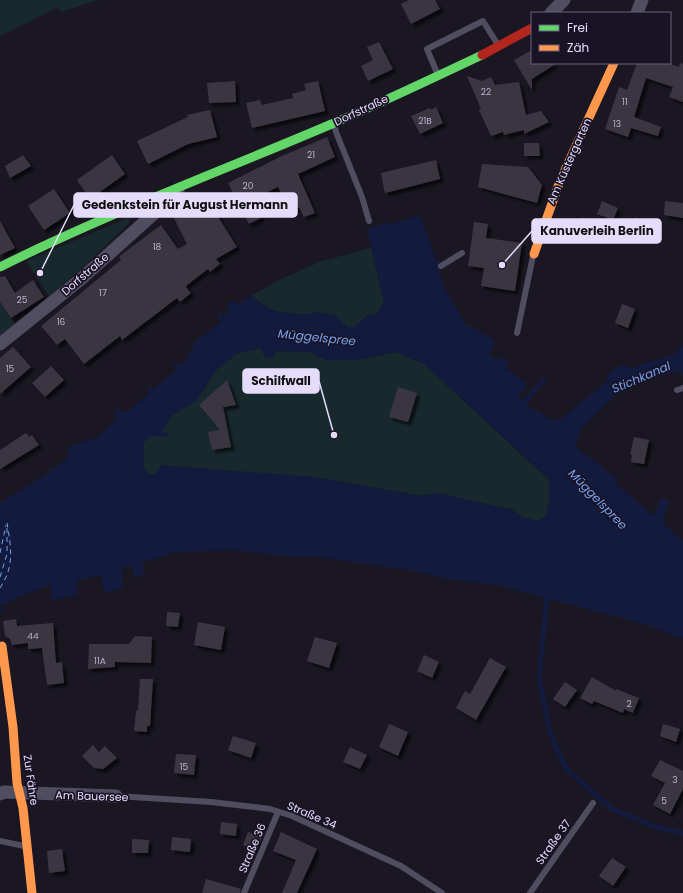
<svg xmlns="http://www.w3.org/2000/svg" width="683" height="893" font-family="Poppins,sans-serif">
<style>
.green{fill:#17292d}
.water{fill:#121a3d;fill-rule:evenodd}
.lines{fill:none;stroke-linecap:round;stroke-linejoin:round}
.stream{stroke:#121a3d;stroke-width:5}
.ferry{stroke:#76a2ee;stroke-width:1;stroke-dasharray:5 4;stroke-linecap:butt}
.building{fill:#3a3643;filter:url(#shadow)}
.lane{stroke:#514d61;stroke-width:6}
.street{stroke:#514d61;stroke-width:13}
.fast{stroke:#63d668;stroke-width:9}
.slow{stroke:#ff974d;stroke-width:9}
.jam{stroke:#b3261e;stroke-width:9}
.labels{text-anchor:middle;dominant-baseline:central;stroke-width:3.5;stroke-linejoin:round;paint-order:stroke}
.number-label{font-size:9px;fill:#bab2cd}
.street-label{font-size:11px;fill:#e5dcfb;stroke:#191326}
.water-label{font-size:12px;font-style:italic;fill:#76a2ee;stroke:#191326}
.leader{fill:none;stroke:#e5dcfb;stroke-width:1.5}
.callout-dot{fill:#e5dcfb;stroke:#191326;stroke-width:1.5}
.callout{fill:#e5dcfb;stroke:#e5dcfb;stroke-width:1.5}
.callout-label{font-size:12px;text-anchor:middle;font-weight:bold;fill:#111}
</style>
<defs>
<filter id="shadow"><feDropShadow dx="3.5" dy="3.5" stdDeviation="1" flood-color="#0009"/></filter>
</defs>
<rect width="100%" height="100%" fill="#1a1722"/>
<g class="green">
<polygon points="0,0 98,0 61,12 58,7 0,36"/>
<polygon points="130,217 129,223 82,268 49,296 26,261"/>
<path d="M371,248L384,302L376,316L369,314L355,327H347L336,316L316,312L313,314C287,314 271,315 252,295L279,280L322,261Z"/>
<polygon points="0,302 15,324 0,335"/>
<polygon points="260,348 266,358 274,357 274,351 309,352 327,360 357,360 395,352 424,364 549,480 550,499 545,517 538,521 522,517 512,510 438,493 421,496 314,477 149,474 143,468 144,442 151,436 161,432 172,415 196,401 217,369 236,354"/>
</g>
<path class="water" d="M420,215L437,263L440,262L442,269L439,272L445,289L466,325L475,328L496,341L489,354L497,360L500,356L509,361L506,368L527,384L518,397L523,400L544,376L547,379L526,404L535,411H539L548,419L560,420L606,382L609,373L621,365L631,368L675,354L683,344V377L680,371L660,376L620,391L582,427L575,446L618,479L615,483L654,516L660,498L669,500L663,523L683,541V639L651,626L497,585L453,580L413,571L319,557L282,556L234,550L178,552L143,562V576L134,577L132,566L122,567L123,589L104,592L101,575L78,580L77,595L51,600V584L1,605L2,612L0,614V503L40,478L68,458V447L93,438L94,439L103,433V432L117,419L114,412L118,408L125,413L149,394L147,389L150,386L153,390L177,369L173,364L175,362L180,366L190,357L187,353L190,351L192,353L194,351L190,346L221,321L216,315L220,312L223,315L230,311L226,305L234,300L238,305L252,295C271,315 287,314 312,314L316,312L336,316L347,327H355L369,314L376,316L384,302L367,229L388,222L391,224ZM260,348L266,358H274L275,351L309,352L327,360H357L395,352L424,364L549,479L550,499L545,517L538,521L522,517L512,510L438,493L421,496L314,477L161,465L156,474H149L143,468L144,442L151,436L167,437L168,433L162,432L172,415L196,401L217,369L236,354Z"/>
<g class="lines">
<polyline class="stream" points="547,598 539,677 550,733 566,769 612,809 656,827 683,833"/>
<g class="ferry">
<polyline points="0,553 6,525"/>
<polyline points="0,577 7,554 7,527"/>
<path d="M0,588C15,566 11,547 7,523"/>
</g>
</g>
<g class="building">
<polygon points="409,0 435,0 440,9 411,24 401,4"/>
<polygon points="379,42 393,69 368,81 361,66 373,60 367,47"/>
<polygon points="532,50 532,63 557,63 532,79 532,90 514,60"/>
<polygon points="637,63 667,63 679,67 680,63 683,64 683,102 669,97 673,87 646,78 634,117 661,127 658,136 631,128 628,137 605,129 619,87 627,90"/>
<polygon points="467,76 482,81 491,77 495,85 519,82 526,115 541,111 549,122 524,134 524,130 504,135 503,132 491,136 479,110 481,109"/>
<polygon points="235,81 236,102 209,103 207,83"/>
<polygon points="318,81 325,111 252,128 246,103 260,100 262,105 293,98 292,94 306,90 304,84"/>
<polygon points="436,107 443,123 420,134 411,116 430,108 431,110"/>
<polygon points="210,110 217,137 188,144 148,164 137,141 188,117 187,115"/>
<polygon points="327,137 335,157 298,174 315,213 304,217 299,207 290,212 278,187 251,200 261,218 249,224 228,183 282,156"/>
<polygon points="524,143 539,143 540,156 524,156"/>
<polygon points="23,155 31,166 10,178 5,166"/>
<polygon points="112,155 125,174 90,199 77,180"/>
<polygon points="436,160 440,179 385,193 381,173"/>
<polygon points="482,164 528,167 542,185 537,203 478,187"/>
<polygon points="54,189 70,213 44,230 28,206"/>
<polygon points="205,196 237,247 216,259 220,264 210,272 208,269 187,285 186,287 191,293 180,302 177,298 122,340 120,336 84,364 65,339 57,345 41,326 121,260 119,257 125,252 161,225 178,249 187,244 173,216"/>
<polygon points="602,201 618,208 613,220 597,214"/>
<polygon points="665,201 683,203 683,218 664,215"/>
<polygon points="581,217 598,224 594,237 576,230"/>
<polygon points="636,217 648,222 640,239 628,234"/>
<polygon points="0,221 15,248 0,255"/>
<polygon points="474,222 488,224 486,238 522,243 515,291 481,286 484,268 468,266"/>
<polygon points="5,276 15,293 33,280 44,297 11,318 0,302 0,277"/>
<polygon points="622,304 635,309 628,328 615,323"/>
<polygon points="13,347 31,367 0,394 0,358"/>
<polygon points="51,366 64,380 45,397 32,383"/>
<polygon points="227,380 236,405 223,407 231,447 212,450 208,432 220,430 199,405"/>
<polygon points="398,387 417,393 408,422 389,417"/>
<polygon points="26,433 29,437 32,435 39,445 0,469 0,450"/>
<polygon points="634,437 649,440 644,464 631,462 632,455 630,455"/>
<polygon points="167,612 180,613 178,627 166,626"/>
<polygon points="16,619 17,626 53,623 56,663 62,662 64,683 47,685 42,648 28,649 28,643 12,645 10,639 5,636 3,621"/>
<polygon points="198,622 225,627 221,650 194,645"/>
<polygon points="135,636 152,637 151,663 115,662 115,667 88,669 89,644 129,644"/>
<polygon points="315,637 337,643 329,668 307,661"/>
<polygon points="424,655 439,662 432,678 417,671"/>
<polygon points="490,658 506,667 476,720 456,708 465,691 470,694"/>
<polygon points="592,677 616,691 616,689 639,698 633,713 624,709 623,713 594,701 592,704 580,698"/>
<polygon points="140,679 153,679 150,726 147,726 147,732 134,731 136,711 138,711"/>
<polygon points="565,682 577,690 565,707 553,699"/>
<polygon points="389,724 408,732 398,756 379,747"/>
<polygon points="663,724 680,729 676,742 660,736"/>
<polygon points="233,736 256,743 251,758 228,750"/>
<polygon points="93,745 99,752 105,746 117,758 103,769 94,768 82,756"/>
<polygon points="350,747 367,755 360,769 343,762"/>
<polygon points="176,754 196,755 194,775 174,773"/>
<polygon points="660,760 683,771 683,789 670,814 653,805 665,783 651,776"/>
<polygon points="221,822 237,824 236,836 220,834"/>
<polygon points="248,832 262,837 257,850 243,845"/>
<polygon points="281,832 317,849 297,893 282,893 296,860 273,851"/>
<polygon points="172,837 191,839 190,852 171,850"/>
<polygon points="132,839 149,840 148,853 132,853"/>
<polygon points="62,849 65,871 49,873 47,851"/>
<polygon points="612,858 626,867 613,886 599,876"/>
<polygon points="206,879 241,889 240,893 202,893"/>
</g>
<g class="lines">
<g class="lane">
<polyline points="437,73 427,49 483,21 498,45"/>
<polyline points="334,124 336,132 362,197 369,221"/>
<polyline points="441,266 462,253"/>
<polyline points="517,333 533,256"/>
<polyline points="677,390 683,388"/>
<polyline points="116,796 211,802 270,809 292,816 401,866 442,893"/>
<polyline points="0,841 24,846"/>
<polyline points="244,893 278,812"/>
<polyline points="530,893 593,803"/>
</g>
<g class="street">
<polyline points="551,13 564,0"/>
<polyline points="637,13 642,0"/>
<polyline points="0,344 81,279 178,192"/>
<polyline points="0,794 4,792 116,796"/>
</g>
<path class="fast" d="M0,267C108,213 222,171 334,123C383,102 433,78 482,55"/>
<g class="slow">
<polyline points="534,254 560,181 614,63"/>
<polyline points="2,646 13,727 17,783 23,808 32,893"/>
</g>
<polyline class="jam" points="482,55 532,28"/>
</g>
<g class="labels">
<g class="number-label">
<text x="486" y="92">22</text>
<text x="625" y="102">11</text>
<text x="425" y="121">21B</text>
<text x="617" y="124">13</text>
<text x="311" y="155">21</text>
<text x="248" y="186">20</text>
<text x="157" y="247">18</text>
<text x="103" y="293">17</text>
<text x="22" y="300">25</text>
<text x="61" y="322">16</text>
<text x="10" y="369">15</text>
<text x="33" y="636">44</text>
<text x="100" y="661">11A</text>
<text x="629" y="704">2</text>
<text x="184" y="767">15</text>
<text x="675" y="780">3</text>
<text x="664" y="801">5</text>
</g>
<g class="street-label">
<text transform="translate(361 110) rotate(-25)">Dorfstraße</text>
<text transform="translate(569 161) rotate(-66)">Am Küstergarten</text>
<text transform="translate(85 274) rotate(-41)">Dorfstraße</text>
<text transform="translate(31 780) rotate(82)">Zur Fähre</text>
<text transform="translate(92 796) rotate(2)">Am Bauersee</text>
<text transform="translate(312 815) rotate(23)">Straße 34</text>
<text transform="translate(553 842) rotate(-55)">Straße 37</text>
<text transform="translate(252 848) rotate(-67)">Straße 36</text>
</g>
<g class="water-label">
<text transform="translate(317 337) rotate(6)">Müggelspree</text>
<text transform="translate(641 377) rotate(-23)">Stichkanal</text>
<text transform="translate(598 499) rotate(46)">Müggelspree</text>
</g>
</g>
<path class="leader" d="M40 273L74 205M502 265L532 231M334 435L319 381"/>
<g class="callout-dot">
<circle cx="40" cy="273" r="4"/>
<circle cx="502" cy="265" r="4"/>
<circle cx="334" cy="435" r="4"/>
</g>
<g class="callout">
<rect x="74" y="193" width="223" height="24" rx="4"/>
<rect x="532" y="219" width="129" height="24" rx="4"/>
<rect x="243" y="369" width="76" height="24" rx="4"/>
</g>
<g class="callout-label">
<text x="185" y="209">Gedenkstein für August Hermann</text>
<text x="597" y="235">Kanuverleih Berlin</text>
<text x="281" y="385">Schilfwall</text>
</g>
<rect x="531" y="12" width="140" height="52" fill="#191326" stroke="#6b637b"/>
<rect x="539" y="25" width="20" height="6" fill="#63d668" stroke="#6b637b"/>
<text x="567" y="32" font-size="12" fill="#e5dcfb">Frei</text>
<rect x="539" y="45" width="20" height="6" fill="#ff974d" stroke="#6b637b"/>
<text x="567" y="52" font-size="12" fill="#e5dcfb">Zäh</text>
</svg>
